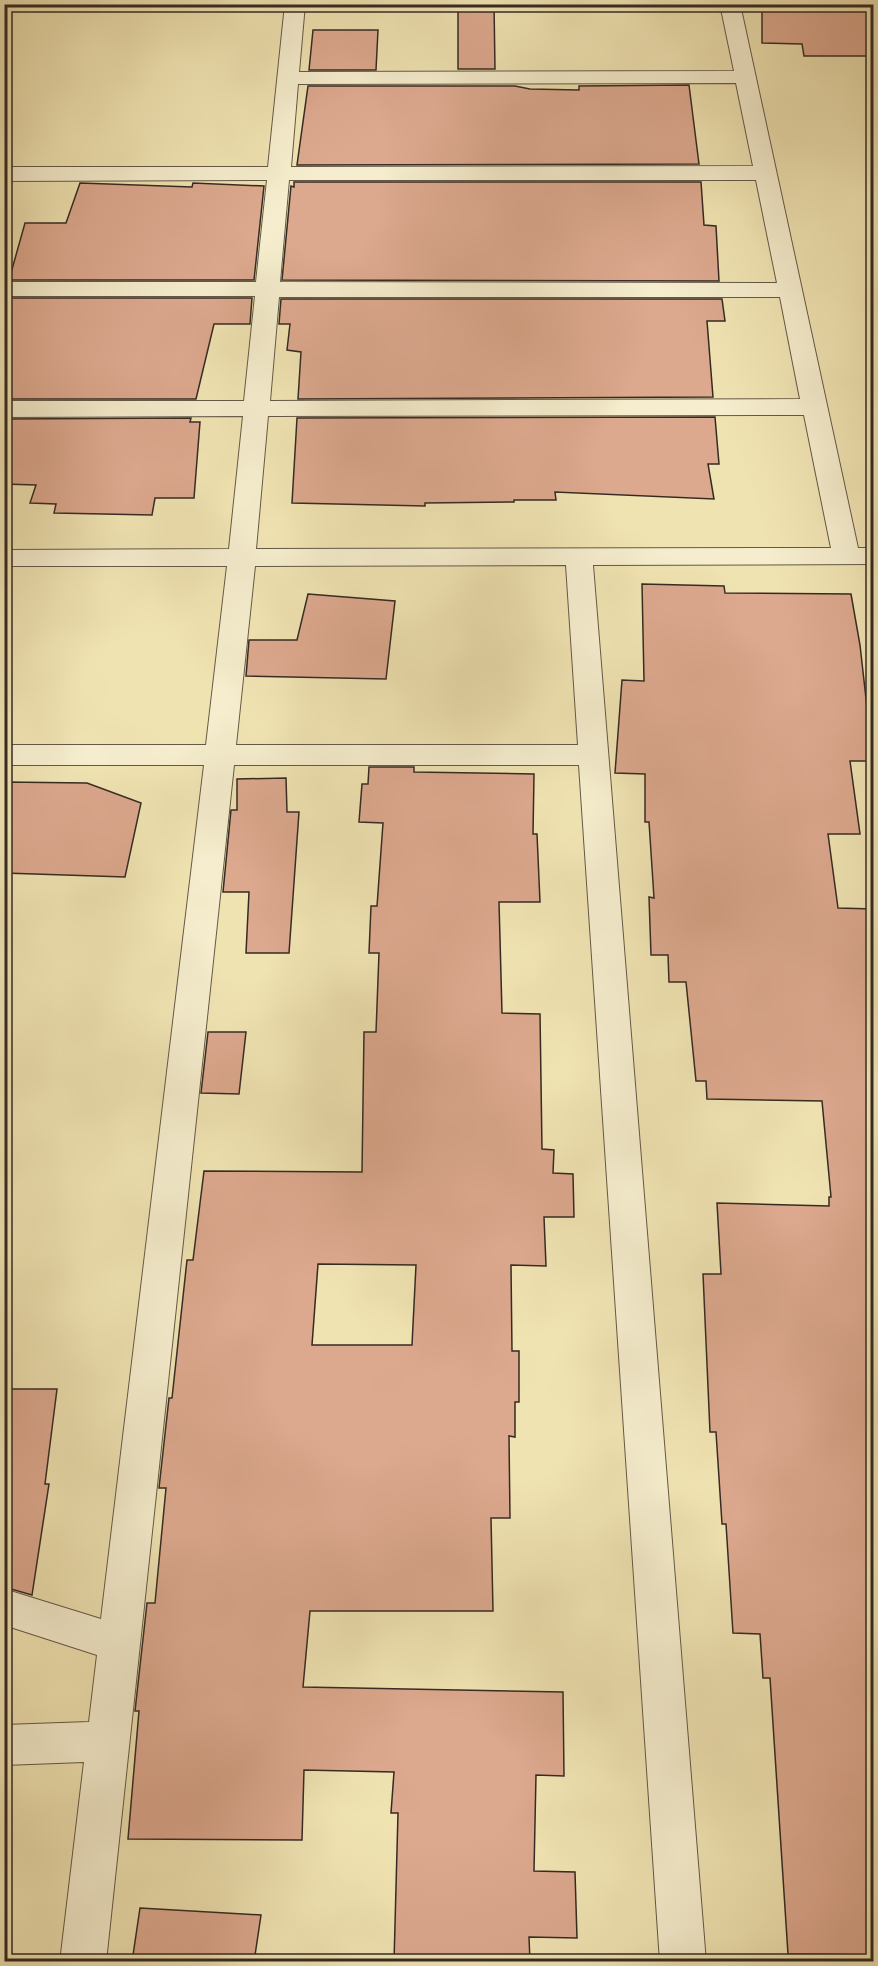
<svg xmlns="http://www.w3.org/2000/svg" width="878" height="1966" font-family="'IM FELL Double Pica',serif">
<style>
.building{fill:#dca88e;stroke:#352b23;stroke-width:1.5;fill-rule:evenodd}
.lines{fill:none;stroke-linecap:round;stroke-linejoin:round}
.minor-casing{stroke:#645947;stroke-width:2}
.minor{fill:#f5edcd;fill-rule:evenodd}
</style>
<rect width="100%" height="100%" fill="#f0e3b2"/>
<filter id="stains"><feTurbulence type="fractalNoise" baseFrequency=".00333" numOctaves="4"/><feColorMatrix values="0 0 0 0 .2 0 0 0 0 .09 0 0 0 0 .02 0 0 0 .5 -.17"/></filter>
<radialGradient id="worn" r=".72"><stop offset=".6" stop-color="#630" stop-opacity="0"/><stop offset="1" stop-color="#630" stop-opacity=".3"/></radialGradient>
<g class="building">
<polygon points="458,4 494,4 495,69 458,69"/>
<polygon points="762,4 873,4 873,56 804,56 802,44 762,43"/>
<polygon points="313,30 378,30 376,70 309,70"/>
<polygon points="689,85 699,164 297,165 308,86 515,86 530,89 579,90 579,86"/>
<polygon points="294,182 701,182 704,225 716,226 719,281 282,280 291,186 294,187"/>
<polygon points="80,183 192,187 193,183 264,186 254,280 9,280 25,223 66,223"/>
<polygon points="4,298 252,298 250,324 214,324 196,399 4,399"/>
<polygon points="281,299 722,299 725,321 707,321 713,397 298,399 301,352 287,350 290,324 279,324"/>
<polygon points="715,417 719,464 708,464 714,499 555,492 556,500 514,500 514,502 425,503 425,506 292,503 297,418"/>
<polygon points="191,418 190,422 200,422 194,498 155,498 152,515 54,513 56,504 30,503 36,485 4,484 4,419"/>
<polygon points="642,584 724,586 725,593 851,594 860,645 873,761 850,761 860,834 828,834 838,908 873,909 873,1955 788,1954 770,1678 763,1678 760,1634 733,1633 726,1524 722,1524 716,1432 710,1432 703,1274 721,1274 717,1203 829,1206 829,1197 831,1197 822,1101 707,1099 706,1081 696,1081 686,982 669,982 668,955 651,955 649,897 654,898 649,822 645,822 645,774 615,773 622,680 644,681"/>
<polygon points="308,594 395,601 386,679 246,676 249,640 297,640"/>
<path d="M369,767H414V772L534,774L533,834H537L540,902H499L502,1013L540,1014L542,1149L554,1150L553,1173L573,1174L574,1217H544L546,1266L511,1265L512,1351H519V1402H515V1437L509,1436L510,1518H491L493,1611H310L303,1687L563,1692L564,1776L536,1775L534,1871L575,1872L577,1938L529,1937L530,1962H394L398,1813H391L394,1772L304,1770L302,1840L128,1839L139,1711H135L147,1603H155L166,1488H159L169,1398H172L187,1260H193L204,1171L362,1172L364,1032H376L379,953H369L371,906H377L383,823L359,822L362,784H368ZM318,1264L416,1265L412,1345H312Z"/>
<polygon points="286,778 287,812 299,812 289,953 246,953 249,892 223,892 231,810 237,810 237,779"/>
<polygon points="4,782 87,783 141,803 125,877 4,873"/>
<polygon points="208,1032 246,1032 239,1094 201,1093"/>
<polygon points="9,1389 57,1389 45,1484 49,1484 32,1595 4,1587 4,1417"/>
<polygon points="140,1908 261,1915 254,1962 132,1962"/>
</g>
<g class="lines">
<g class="minor-casing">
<path id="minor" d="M285,4H305L299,72L734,71L720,4H740L858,548H874V564L593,565L706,1962H660L579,765H234L106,1962H60L84,1762L4,1765V1725L89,1722L97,1655L4,1625V1589L101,1619L204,765H4V745H206L227,566H4V550L229,549L243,416L4,417V401H244L255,296H4V282H256L267,180L4,181V167H268ZM736,83L753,166L291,167L298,84ZM289,180H756L777,283L280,282ZM279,297H780L800,399L270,401ZM804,415L831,548L256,549L268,416ZM566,565L578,745H236L255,566Z"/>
</g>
<use href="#minor" class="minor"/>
</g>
<rect width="878" height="1966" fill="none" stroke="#f0e3b2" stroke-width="24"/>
<rect x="6" y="6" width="866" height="1954" fill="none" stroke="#352b23" stroke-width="3"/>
<rect x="12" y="12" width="854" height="1942" fill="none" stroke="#352b23" stroke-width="1.5"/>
<rect width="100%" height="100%" filter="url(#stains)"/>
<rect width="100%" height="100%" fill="url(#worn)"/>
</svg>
